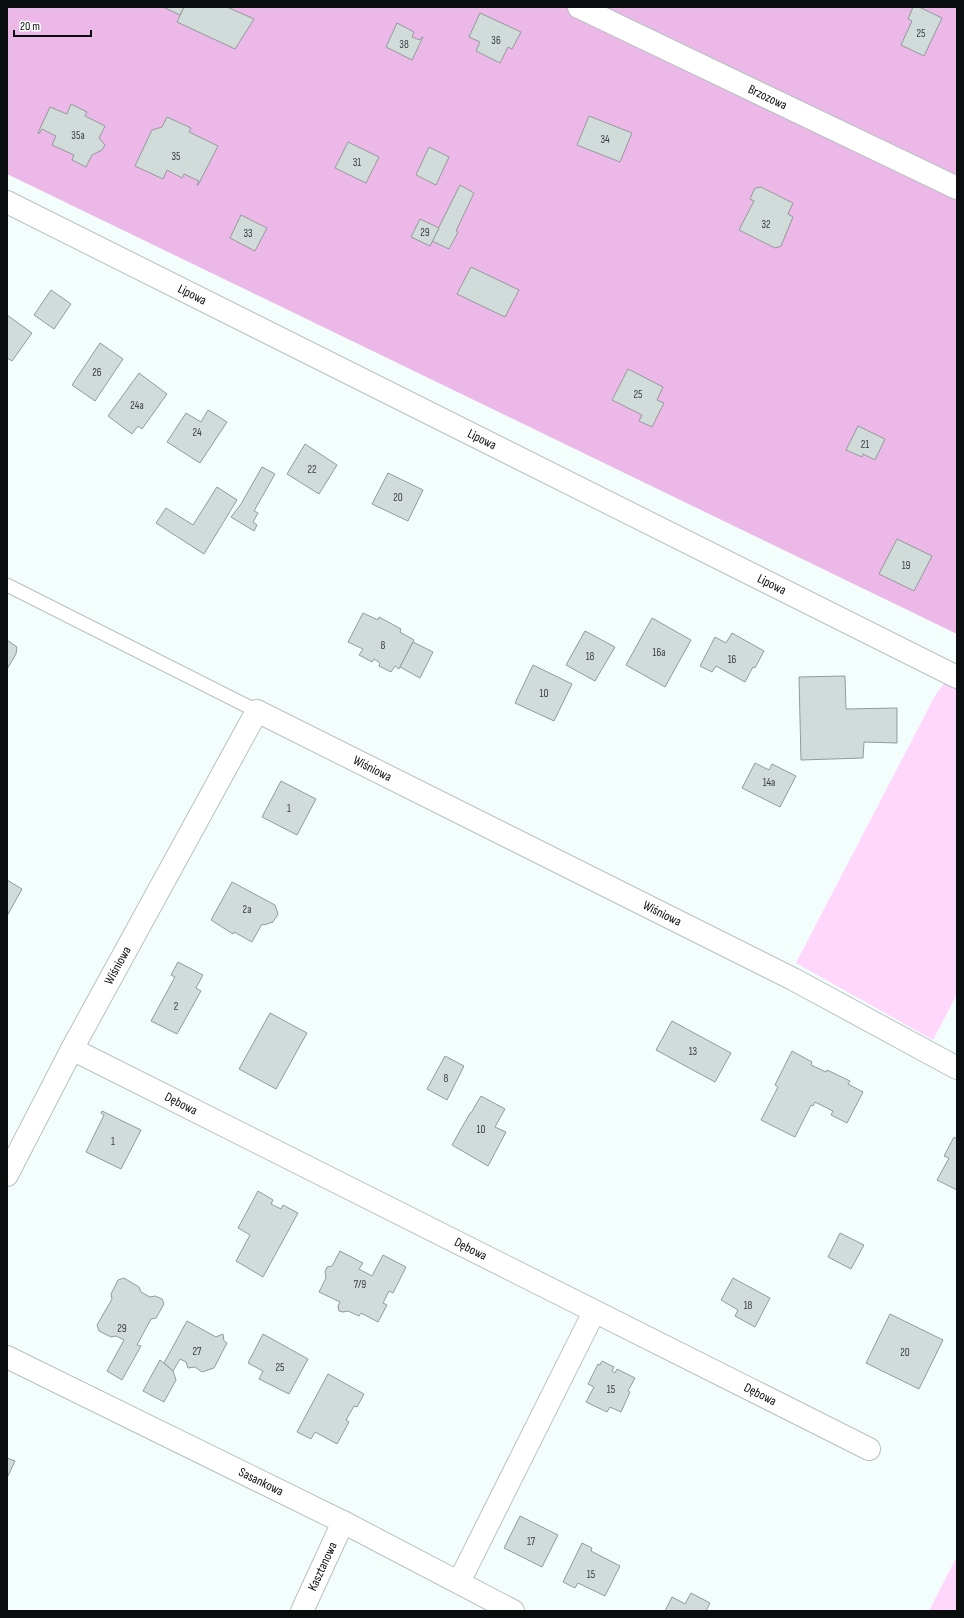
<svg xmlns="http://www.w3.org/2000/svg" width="964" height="1618" font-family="'Sofia Sans Condensed',sans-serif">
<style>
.green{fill:#ffd7fd}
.forest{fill:#ebb8e8}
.building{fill:#d1dbda;stroke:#929b9a}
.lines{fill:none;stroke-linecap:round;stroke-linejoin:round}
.lane-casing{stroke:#b7c1c1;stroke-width:15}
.street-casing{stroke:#b7c1c1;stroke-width:24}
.lane{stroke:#fff;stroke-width:13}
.street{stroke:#fff;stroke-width:22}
.labels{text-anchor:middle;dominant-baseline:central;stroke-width:3;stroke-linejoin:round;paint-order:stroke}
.number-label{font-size:11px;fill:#3c4040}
.street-label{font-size:13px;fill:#0a0d0d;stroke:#fff}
</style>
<rect width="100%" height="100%" fill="#f2fdfc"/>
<g class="green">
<polygon points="946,681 957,687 957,994 933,1040 796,963 936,694"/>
<polygon points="957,1556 957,1611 929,1611"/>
</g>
<polygon class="forest" points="7,7 957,7 957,634 7,174"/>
<g class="building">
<polygon points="163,7 184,7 180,15"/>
<polygon points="184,7 227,7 254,19 235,49 177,22"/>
<polygon points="913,7 919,7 942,18 924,56 901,45 912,21 908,19"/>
<polygon points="480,13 521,32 512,49 508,47 500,63 476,51 480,42 469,37"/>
<polygon points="397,23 414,32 412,37 420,40 422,37 423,37 412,60 386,47"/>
<polygon points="71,104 87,112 85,116 105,126 99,138 105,145 102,150 92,155 86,167 72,160 74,155 52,145 56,136 42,129 39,134 38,133 50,107 67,114"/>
<polygon points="589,116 632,133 620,162 577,145"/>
<polygon points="167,117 191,128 189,132 218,146 198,185 197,185 199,181 184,174 182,178 167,170 163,179 135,166 152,130 162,127"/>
<polygon points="348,142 379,157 366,183 335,168"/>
<polygon points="429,147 449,157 436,185 416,175"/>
<polygon points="460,185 474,193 456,231 458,232 449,249 432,241"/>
<polygon points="761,187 793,203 788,214 793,217 781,246 775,248 739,230 754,201 750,199 755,188"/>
<polygon points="241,215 267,228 255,251 230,238"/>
<polygon points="420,219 439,228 430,246 411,237"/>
<polygon points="471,267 519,290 505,317 457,294"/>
<polygon points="51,290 71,304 54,329 34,315"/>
<polygon points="7,315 32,333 12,361 7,358"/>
<polygon points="100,343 123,359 95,401 72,385"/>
<polygon points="628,369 663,387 657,400 664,403 652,427 639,421 642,415 612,400"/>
<polygon points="139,373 167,394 142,429 138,426 132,434 108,416"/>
<polygon points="208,410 227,422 200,463 167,442 186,413 201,422"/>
<polygon points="858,426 885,439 875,460 863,454 862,457 846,450"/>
<polygon points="305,444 337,465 319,494 287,474"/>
<polygon points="262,467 275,474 254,511 258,513 253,522 257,525 254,531 231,517 241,504"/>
<polygon points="388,473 423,490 408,521 372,504"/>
<polygon points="217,487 237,500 204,554 156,523 166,508 193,525"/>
<polygon points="897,539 932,556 914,591 879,574"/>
<polygon points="363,613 378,620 379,617 401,629 400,632 414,640 399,669 395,666 391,672 379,666 380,663 374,659 372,662 359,655 363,649 348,642"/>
<polygon points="652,618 691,640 665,687 626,665"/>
<polygon points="585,631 615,647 595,681 566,665"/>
<polygon points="732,633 764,651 755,668 753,667 745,682 716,666 712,672 700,666 715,637 726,643"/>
<polygon points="7,640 17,647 16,654 7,669"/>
<polygon points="413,642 433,652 420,678 400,667"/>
<polygon points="533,665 572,684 554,721 515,703"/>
<polygon points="845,676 846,709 897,708 897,743 864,742 863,758 801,760 799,677"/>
<polygon points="755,763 769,770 772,764 796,776 780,807 742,788"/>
<polygon points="281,781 316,799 297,835 262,817"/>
<polygon points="7,880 22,889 7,916"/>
<polygon points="232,882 275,905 278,914 273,922 264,925 262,924 252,942 234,932 233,934 211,920"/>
<polygon points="178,962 203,975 196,988 201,991 177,1034 151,1021 175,977 171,975"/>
<polygon points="270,1013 307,1033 276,1089 239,1069"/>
<polygon points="672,1021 731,1053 715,1082 656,1050"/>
<polygon points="792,1051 812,1062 811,1065 826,1072 827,1070 850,1081 848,1084 863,1092 847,1123 831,1115 833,1111 815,1102 813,1106 811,1105 795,1137 761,1120 778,1087 775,1085"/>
<polygon points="445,1056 464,1066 447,1100 427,1089"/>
<polygon points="481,1096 505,1109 495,1127 506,1132 488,1166 452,1145 470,1113 471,1113"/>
<polygon points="102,1111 141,1130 121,1169 86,1152 104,1115 101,1113"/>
<polygon points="954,1137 957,1139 957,1190 937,1180 949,1158 944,1156"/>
<polygon points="258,1191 273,1200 271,1204 281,1209 283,1205 298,1213 263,1277 236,1261 250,1235 238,1228"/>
<polygon points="840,1233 864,1245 851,1269 828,1257"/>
<polygon points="340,1251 363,1263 359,1269 372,1276 383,1255 406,1267 393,1293 389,1291 383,1303 387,1305 378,1322 361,1313 359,1316 348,1311 343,1312 339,1311 338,1306 340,1302 319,1292 326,1278 325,1272 327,1267 332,1266"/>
<polygon points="124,1278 139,1287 141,1292 150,1297 155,1296 162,1299 164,1304 156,1318 151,1319 137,1345 141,1346 122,1380 107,1371 124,1340 116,1336 111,1337 99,1331 97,1325 112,1299 111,1294 118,1280"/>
<polygon points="733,1278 770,1298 755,1327 735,1316 738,1310 721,1300"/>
<polygon points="890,1314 943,1340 919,1389 866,1363"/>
<polygon points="187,1321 216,1337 223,1334 224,1341 227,1343 214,1368 202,1372 195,1367 188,1368 186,1362 180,1359 173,1371 164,1363"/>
<polygon points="263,1334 308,1359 289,1394 259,1379 263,1371 248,1363"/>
<polygon points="160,1360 173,1371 176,1380 164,1402 143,1391"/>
<polygon points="602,1361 614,1367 612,1371 615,1373 617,1369 635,1378 628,1391 630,1392 621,1412 610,1407 607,1412 586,1402 594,1387 588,1384 598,1364 600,1365"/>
<polygon points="328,1374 364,1394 357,1407 354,1406 346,1420 349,1422 337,1444 315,1432 311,1439 297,1432"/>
<polygon points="7,1458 15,1461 7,1478"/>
<polygon points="520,1516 558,1535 542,1567 504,1548"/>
<polygon points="582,1543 592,1548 591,1551 620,1566 605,1596 578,1583 575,1588 563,1582"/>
<polygon points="691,1593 710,1603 706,1611 665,1611 672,1597 685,1604"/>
</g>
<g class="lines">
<g class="lane-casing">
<polyline id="lane" points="7,585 257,711"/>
</g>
<g class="street-casing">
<g id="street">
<path id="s1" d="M579,7L957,188"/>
<path id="s2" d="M7,202L957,677"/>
<path id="s3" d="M72,1049L869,1449"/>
<path id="s4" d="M7,1175L72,1049L257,711L793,979L957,1068"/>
<path id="s5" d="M7,1357L343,1522L513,1611"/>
<polyline points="459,1582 594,1312"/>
<path id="s6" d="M302,1611L343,1522"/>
</g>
</g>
<use href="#lane" class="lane"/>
<use href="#street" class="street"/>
</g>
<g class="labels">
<g class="number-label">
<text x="921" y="33">25</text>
<text x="496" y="40">36</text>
<text x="404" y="44">38</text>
<text x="78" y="135">35a</text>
<text x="605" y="139">34</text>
<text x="176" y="156">35</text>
<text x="357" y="162">31</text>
<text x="766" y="224">32</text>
<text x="425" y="232">29</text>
<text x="248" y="233">33</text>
<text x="97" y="372">26</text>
<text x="638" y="394">25</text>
<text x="137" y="405">24a</text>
<text x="197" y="432">24</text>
<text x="865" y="444">21</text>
<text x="312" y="469">22</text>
<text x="398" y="497">20</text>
<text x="906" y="565">19</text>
<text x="383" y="645">8</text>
<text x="659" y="652">16a</text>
<text x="590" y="656">18</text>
<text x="732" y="659">16</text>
<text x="544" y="693">10</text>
<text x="769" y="782">14a</text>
<text x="289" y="808">1</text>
<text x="247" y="909">2a</text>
<text x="176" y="1006">2</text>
<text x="693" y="1051">13</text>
<text x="446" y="1078">8</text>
<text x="481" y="1129">10</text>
<text x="113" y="1141">1</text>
<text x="360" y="1284">7/9</text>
<text x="748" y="1305">18</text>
<text x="122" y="1328">29</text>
<text x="197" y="1351">27</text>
<text x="905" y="1352">20</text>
<text x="280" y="1367">25</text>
<text x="611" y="1389">15</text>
<text x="531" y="1541">17</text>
<text x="591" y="1574">15</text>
</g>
<g class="street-label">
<text stroke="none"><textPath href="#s1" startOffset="209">Brzozowa</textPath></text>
<text stroke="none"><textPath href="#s2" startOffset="207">Lipowa</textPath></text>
<text stroke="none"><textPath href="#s2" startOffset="531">Lipowa</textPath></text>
<text stroke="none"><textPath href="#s2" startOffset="855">Lipowa</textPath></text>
<text stroke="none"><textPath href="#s4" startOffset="656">Wiśniowa</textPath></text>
<text stroke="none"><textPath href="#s4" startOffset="980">Wiśniowa</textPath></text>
<text stroke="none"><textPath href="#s4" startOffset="237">Wiśniowa</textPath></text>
<text stroke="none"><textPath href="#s3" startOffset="122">Dębowa</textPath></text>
<text stroke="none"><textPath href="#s3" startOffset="446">Dębowa</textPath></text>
<text stroke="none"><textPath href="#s3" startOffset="770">Dębowa</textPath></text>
<text stroke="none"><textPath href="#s5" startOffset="283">Sasankowa</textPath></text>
<text stroke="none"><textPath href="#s6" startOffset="49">Kasztanowa</textPath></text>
</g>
</g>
<rect width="964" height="1618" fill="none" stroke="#0a0d0d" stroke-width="16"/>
<path d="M14 30v6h77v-6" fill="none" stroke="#0a0d0d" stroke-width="2"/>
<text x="20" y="30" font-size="12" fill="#0a0d0d" stroke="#ffffff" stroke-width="3" paint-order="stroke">20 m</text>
</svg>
